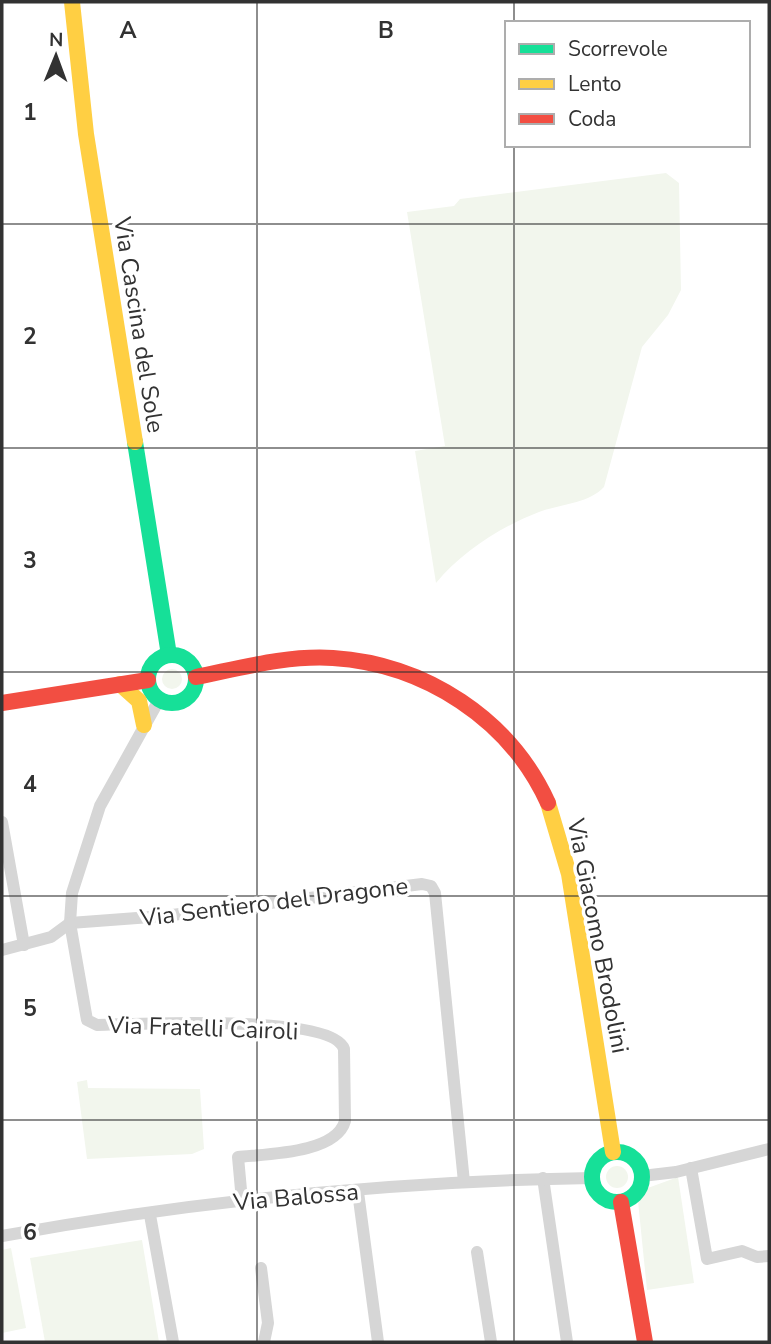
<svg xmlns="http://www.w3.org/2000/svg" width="771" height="1344" font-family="'Nunito Sans',sans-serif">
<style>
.green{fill:#f2f6ed}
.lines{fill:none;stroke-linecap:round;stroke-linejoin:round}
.street{stroke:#d6d6d6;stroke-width:12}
.fast{stroke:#16e098;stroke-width:16}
.slow{stroke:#ffcf43;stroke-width:16}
.jam{stroke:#f24e42;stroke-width:16}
.grid{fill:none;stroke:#323232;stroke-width:2;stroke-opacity:0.55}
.labels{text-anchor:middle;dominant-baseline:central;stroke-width:7;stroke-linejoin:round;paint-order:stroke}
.street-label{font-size:24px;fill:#323232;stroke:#fff}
.grid-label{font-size:23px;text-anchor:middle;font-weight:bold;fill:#323232;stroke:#fff;stroke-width:7;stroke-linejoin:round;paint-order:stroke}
</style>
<rect width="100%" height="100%" fill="#fff"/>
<g class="green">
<path d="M666,173L679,183L681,290L668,315L642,347L604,487C588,504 560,504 539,512C500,527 462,552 436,583L415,451L445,446L407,212L454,206L460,199Z"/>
<circle cx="172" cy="679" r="10"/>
<polygon points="87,1080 88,1088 200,1089 204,1149 192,1154 87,1159 77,1082"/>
<circle cx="617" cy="1177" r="11"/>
<polygon points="678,1177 694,1283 647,1290 638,1201 645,1189"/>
<polygon points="142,1240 159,1342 45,1342 30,1258"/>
<polygon points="11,1248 26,1328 2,1333 2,1250"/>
</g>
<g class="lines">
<g class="street">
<path d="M159,700L100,806L72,893L70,923L87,1020L97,1025C135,1024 332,1014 344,1049L345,1121C336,1154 265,1154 238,1157L242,1201"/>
<polyline points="2,822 24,945"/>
<polyline points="70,923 164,916 422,884 431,886 435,893 464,1182"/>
<polyline points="2,950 51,937 70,923"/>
<polyline points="691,1168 707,1259 742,1251 757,1257 769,1256"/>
<polyline points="642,1176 676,1172 769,1149"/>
<polyline points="543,1178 567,1342"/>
<polyline points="358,1192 378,1342"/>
<polyline points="150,1215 173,1342"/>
<path d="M2,1236C195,1201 395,1181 592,1178"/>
<polyline points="477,1252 491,1342"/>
<polyline points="261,1268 268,1323 264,1342"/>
</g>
<g class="fast">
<polyline points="135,442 169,655"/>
<circle cx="172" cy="679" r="24"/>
<circle cx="617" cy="1177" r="25"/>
</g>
<g class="slow">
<polyline points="72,2 86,134 135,442"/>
<polyline points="120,684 139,701 144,725"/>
<polyline points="548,803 569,874 613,1152"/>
</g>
<g class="jam">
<path d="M196,677C241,668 288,655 333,658C425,664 510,719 548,803"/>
<polyline points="2,703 148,680"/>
<polyline points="621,1202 645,1342"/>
</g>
</g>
<path class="grid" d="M257,2V1342M514,2V23M514,145V1342M2,224H769M2,448H769M2,672H769M2,896H769M2,1120H769"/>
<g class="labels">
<g class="street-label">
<text transform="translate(139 325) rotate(81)">Via Cascina del Sole</text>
<text transform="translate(274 902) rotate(-7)">Via Sentiero del Dragone</text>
<text transform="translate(598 936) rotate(79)">Via Giacomo Brodolini</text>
<text transform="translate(203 1028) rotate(2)">Via Fratelli Cairoli</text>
<text transform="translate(296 1197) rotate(-5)">Via Balossa</text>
</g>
</g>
<g class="grid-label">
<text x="128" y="38">A</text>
<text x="386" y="38">B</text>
<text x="30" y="120">1</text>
<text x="30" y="344">2</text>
<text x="30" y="568">3</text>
<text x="30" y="792">4</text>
<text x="30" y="1016">5</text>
<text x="30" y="1240">6</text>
</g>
<rect width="771" height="1344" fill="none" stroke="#323232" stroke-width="7"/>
<rect x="505" y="21" width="245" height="126" fill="#ffffff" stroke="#adadad" stroke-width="2"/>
<rect x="519" y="44" width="35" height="10" fill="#16e098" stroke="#adadad" stroke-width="2"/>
<text x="568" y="56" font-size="21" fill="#323232">Scorrevole</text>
<rect x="519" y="79" width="35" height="10" fill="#ffcf43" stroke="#adadad" stroke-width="2"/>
<text x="568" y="91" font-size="21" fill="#323232">Lento</text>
<rect x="519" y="114" width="35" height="10" fill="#f24e42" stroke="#adadad" stroke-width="2"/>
<text x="568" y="126" font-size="21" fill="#323232">Coda</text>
<g transform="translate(56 56) rotate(1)" stroke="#ffffff" stroke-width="5" paint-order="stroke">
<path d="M0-5L12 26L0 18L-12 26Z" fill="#323232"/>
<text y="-10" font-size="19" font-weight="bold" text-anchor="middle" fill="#323232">N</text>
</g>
</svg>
